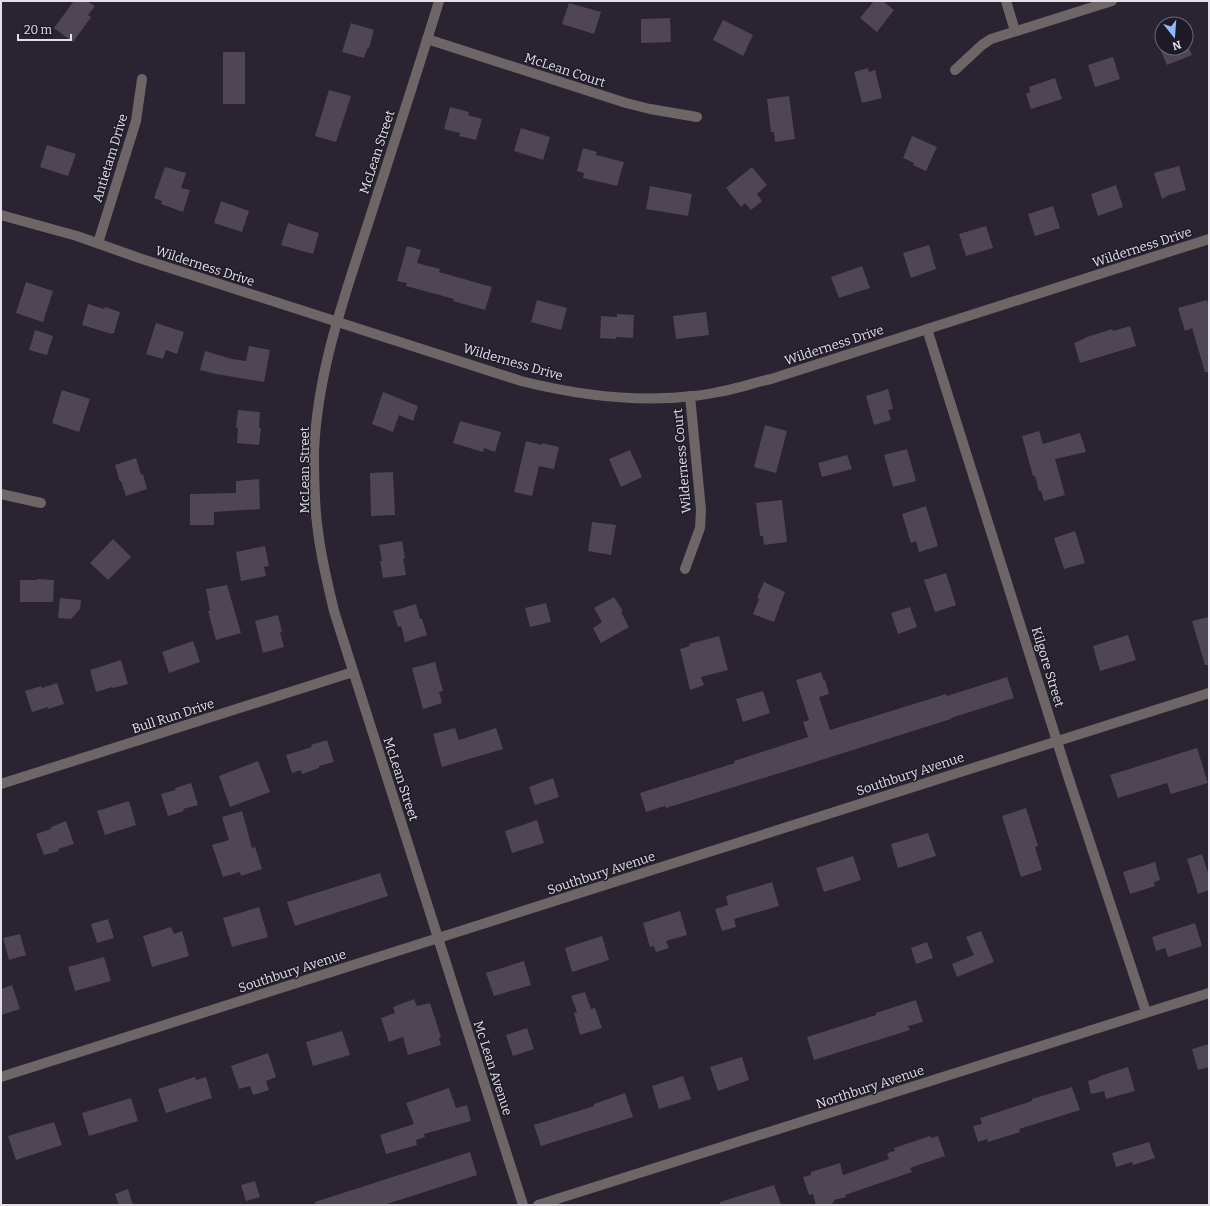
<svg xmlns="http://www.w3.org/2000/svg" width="1210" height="1206" font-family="Bitter,serif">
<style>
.building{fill:#504554}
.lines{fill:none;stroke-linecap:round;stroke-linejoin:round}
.minor{stroke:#6e6566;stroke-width:10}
.labels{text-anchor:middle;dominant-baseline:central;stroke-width:3;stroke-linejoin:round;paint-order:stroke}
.street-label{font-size:13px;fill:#e2dfe9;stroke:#1f1a28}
</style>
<rect width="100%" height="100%" fill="#292332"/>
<g class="building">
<polygon points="74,1 87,1 95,6 88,15 91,17 73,42 54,28"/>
<polygon points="874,1 883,1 894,10 877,32 860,18"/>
<polygon points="569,3 601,12 594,34 562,24"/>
<polygon points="670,18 671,42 641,43 641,19"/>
<polygon points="723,20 753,35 743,56 713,40"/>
<polygon points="351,23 374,30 369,48 368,47 364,58 342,52"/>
<polygon points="1162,40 1162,48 1186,48 1186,42 1192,55 1167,65 1157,42"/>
<rect x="223" y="52" width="22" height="52"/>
<polygon points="1113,57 1120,79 1095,87 1088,65"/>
<polygon points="868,68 869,72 875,70 882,98 862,103 854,72"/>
<polygon points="1055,78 1062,99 1031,109 1026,94 1030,92 1029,87"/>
<polygon points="329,90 351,96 336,142 315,136"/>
<polygon points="789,96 795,139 775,142 774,132 771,132 767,99"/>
<polygon points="450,107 469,112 468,115 482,119 476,140 459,136 460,133 444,129"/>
<polygon points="521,128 550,137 543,160 514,151"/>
<polygon points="912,136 937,147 926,171 913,165 914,163 903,158"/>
<polygon points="47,145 76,154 68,176 40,167"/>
<polygon points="583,148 597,152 596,155 624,162 617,186 583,178 584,173 577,171"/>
<polygon points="1179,166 1186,190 1169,195 1162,199 1154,173"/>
<polygon points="165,167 186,173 181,188 190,190 183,212 161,204 162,201 154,198"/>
<polygon points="752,167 767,185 757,194 762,201 751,210 745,203 741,207 726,188"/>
<polygon points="1116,185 1123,207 1098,216 1091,194"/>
<polygon points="650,186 692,194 688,216 646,209"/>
<polygon points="221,201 249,211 242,232 214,223"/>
<polygon points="1053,206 1060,228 1035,236 1028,214"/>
<polygon points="288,223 319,233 313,254 281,245"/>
<polygon points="986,226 993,248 966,256 959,234"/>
<polygon points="929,245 936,269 911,278 903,253"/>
<polygon points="407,246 421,250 417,263 440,269 439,272 492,287 485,310 453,301 454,299 406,286 407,283 397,281"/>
<polygon points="862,266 870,288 839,298 831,277"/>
<polygon points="26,282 53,291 43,322 16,313"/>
<polygon points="537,300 567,308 561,330 531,322"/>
<polygon points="1207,300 1209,307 1209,372 1205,372 1192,328 1185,331 1178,308"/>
<polygon points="88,304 104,309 105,307 120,312 114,333 112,333 112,334 82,325"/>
<polygon points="706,312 709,335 676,339 673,316"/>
<polygon points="617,314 634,315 633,338 616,337 616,339 600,338 601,316 617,317"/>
<polygon points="156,323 184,332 177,354 166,350 163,359 146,354"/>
<polygon points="1130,326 1136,346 1080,363 1074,343 1084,339 1084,338 1112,329 1113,331"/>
<polygon points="35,330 53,336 47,355 29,350"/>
<polygon points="249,346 270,350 264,382 216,374 200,370 205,351 232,359 246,361"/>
<polygon points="888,389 893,409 888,410 891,420 874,425 866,396"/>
<polygon points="62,390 90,399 79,432 52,423"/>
<polygon points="383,392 418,406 413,421 399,415 393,432 372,424"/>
<polygon points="238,410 260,412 259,428 261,428 259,445 237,443 238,428 236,428"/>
<polygon points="460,421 501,432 495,452 484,448 483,452 453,443"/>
<polygon points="765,425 787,431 776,473 754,467"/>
<polygon points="1039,431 1043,444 1080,433 1086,452 1055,459 1065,495 1044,501 1041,491 1039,491 1035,476 1033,476 1022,436"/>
<polygon points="526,441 542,445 542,443 559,447 554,469 539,466 532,496 514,492"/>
<polygon points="907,449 916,481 893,487 884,455"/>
<polygon points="630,450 642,477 621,487 609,459"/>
<polygon points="847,455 852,469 822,477 818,463"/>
<polygon points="136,458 141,475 143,474 147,489 126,496 121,481 120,482 115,465"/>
<polygon points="393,472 395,515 371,516 370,473"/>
<polygon points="259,479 260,509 214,512 214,525 190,525 190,494 236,493 236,481"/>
<polygon points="782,500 787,542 764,545 763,536 760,536 756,503"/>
<polygon points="926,506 938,546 919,552 916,541 911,543 902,514"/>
<polygon points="592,522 616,525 611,555 588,551"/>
<polygon points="1075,531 1085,563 1064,569 1054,538"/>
<polygon points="113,539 131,557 108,580 90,563"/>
<polygon points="402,541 405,558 403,559 406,575 383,578 380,561 382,561 379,545"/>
<polygon points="265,546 269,566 264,567 266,576 241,581 236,552"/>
<polygon points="946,573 956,605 935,612 924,580"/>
<polygon points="37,579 54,580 53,602 20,602 20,580 37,580"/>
<polygon points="764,582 785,592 774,622 753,614 759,599 757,598"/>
<polygon points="227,585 241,633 216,640 208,611 210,611 206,589"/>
<polygon points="614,597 623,611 621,612 629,627 601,643 593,628 602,622 594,608"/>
<polygon points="60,598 81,600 80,609 71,619 58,618"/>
<polygon points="546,603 551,622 530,627 525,608"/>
<polygon points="416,604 420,619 422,619 427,635 405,642 401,626 398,627 393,611"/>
<polygon points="910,607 917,627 898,634 891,613"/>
<polygon points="278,615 282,632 280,632 284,647 263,653 255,621"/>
<polygon points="1209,617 1209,665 1205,665 1192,621"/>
<polygon points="1128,635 1136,660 1100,671 1093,646"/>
<polygon points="719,636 728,670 701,677 704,685 690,690 680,649 690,646 689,644"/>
<polygon points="193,641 200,662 169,673 162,652"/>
<polygon points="121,660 128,684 113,688 112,687 96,692 90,670"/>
<polygon points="435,662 443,691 439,692 442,703 423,709 412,668"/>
<polygon points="821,672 824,681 825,680 829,694 819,697 830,730 946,694 947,696 1007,677 1014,698 951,718 951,719 799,767 666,808 665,806 646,812 640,793 735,763 734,761 808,737 803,722 809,720 796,680"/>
<polygon points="57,683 64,704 48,709 48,707 32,712 25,691 41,686 42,688"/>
<polygon points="763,691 770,713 743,722 736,699"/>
<polygon points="455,728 459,740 496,728 503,749 442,767 433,734"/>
<polygon points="327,740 334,762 319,766 319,768 302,774 301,770 292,773 286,755 312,747 311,745"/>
<polygon points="1197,748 1208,783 1171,794 1167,783 1118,798 1110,775"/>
<polygon points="258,761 270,792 230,807 219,776"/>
<polygon points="553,778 559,797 535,805 529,787"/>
<polygon points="191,783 198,805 183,809 184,811 168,816 161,794 176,790 175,788"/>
<polygon points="129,801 136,825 105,835 97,811"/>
<polygon points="1026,808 1038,846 1035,847 1042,870 1021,877 1002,816"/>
<polygon points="242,811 252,848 255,847 262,869 241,876 240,872 223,877 212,845 229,840 222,817"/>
<polygon points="537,820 544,843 512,853 505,831"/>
<polygon points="66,821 74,844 58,849 59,851 44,855 36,834 51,829 51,827"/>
<polygon points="928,833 936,856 898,868 891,844"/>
<polygon points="1202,854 1209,876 1209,890 1198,894 1187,859"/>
<polygon points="853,856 861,880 824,892 816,868"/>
<polygon points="1155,862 1160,880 1154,882 1155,886 1130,894 1123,872"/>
<polygon points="380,873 388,896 295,926 287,902"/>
<polygon points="772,882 779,906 734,919 736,927 722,931 715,909 728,905 726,896"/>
<polygon points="259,907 268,937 232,947 223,918"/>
<polygon points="680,911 687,935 666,941 669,948 656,952 654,946 650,947 643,923"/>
<polygon points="108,919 114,938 97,943 91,924"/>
<polygon points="1195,923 1202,946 1168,957 1165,948 1156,951 1152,937"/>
<polygon points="171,927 174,934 182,931 189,956 152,967 143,936"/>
<polygon points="981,931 994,962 957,977 952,964 974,955 966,937"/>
<polygon points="20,934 26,955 9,960 3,938"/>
<polygon points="602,936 609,960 572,972 565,948"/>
<polygon points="927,942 933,958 916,964 911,948"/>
<polygon points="104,957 111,981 75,991 68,967"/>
<polygon points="524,961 531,985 494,996 486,973"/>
<polygon points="12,985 20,1009 1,1015 1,989"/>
<polygon points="585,992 591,1009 595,1008 602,1028 580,1035 574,1013 577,1012 571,996"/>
<polygon points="414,999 417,1006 430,1003 441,1037 439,1038 441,1045 408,1055 403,1037 389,1042 381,1018 395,1013 393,1007"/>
<polygon points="916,1000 923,1022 908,1026 910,1030 814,1060 807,1037 876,1015 876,1013"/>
<polygon points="527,1028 534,1049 513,1056 506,1035"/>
<polygon points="342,1031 350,1055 313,1066 306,1042"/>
<polygon points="1209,1044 1209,1067 1198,1070 1192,1049"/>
<polygon points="268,1053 276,1077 266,1081 269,1090 253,1095 250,1086 239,1089 231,1066"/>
<polygon points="742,1057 749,1080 718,1091 710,1067"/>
<polygon points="1128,1067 1135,1091 1106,1099 1104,1091 1091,1094 1088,1081 1100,1077 1100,1076"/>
<polygon points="683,1076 691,1099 659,1109 652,1086"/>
<polygon points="195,1077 196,1080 206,1077 212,1098 166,1113 158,1089"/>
<polygon points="1072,1087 1080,1110 1019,1129 1020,1132 988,1142 987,1139 978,1142 973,1126 982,1124 980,1118 1032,1101 1032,1099"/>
<polygon points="449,1088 456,1108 467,1105 471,1121 424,1134 425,1137 416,1140 417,1145 386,1154 380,1135 414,1124 406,1103"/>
<polygon points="625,1093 633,1117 541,1146 534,1125 594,1106 594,1104"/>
<polygon points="131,1098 138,1121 89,1136 82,1113"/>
<polygon points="54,1122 62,1145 16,1160 8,1136"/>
<polygon points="930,1136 931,1138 938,1136 945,1156 910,1168 912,1172 845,1195 846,1197 834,1200 834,1202 832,1202 833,1205 816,1205 813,1194 809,1195 803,1177 811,1175 811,1172 840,1163 843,1175 889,1159 887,1153 895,1151 894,1148"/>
<polygon points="1149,1142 1155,1158 1133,1165 1132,1162 1116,1167 1112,1153"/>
<polygon points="470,1152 477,1175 384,1205 316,1205 315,1202"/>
<polygon points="255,1181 260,1197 246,1201 241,1185"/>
<polygon points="774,1185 781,1205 720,1205 720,1202"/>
<polygon points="128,1189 133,1205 119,1205 115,1194"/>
</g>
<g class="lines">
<g class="minor">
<path d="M439,1C415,80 389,158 364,236C341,306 317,377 314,452C314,478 314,505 318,531C321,558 328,585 334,611L523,1205"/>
<polyline points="1006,1 1015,31"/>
<polyline points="427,39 626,103 650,109 697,117"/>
<polyline points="955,70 982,45 991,39 1112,1"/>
<path d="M1,215L77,236L139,258L521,381C577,395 636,403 694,396C702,395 710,394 718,392C736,389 753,383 771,379L1209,239"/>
<polyline points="98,243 136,121 142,79"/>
<polyline points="927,329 1067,773 1146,1012"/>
<polyline points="1,494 41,503"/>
<polyline points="685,569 700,528 701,510 690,396"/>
<polyline points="1,784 353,672"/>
<polyline points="1,1077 1209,693"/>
<polyline points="538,1205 1209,993"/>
</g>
</g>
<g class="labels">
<g class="street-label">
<text transform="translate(565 70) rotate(18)">McLean Court</text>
<text transform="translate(377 152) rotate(-72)">McLean Street</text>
<text transform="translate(110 158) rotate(-73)">Antietam Drive</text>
<text transform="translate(1142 247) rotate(-18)">Wilderness Drive</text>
<text transform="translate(205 266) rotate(18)">Wilderness Drive</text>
<text transform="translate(834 345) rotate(-18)">Wilderness Drive</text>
<text transform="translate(513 362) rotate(16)">Wilderness Drive</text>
<text transform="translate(682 461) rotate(-95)">Wilderness Court</text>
<text transform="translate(304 470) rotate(-90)">McLean Street</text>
<text transform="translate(1048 667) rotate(73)">Kilgore Street</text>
<text transform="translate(173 716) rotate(-18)">Bull Run Drive</text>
<text transform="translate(910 774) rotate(-18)">Southbury Avenue</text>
<text transform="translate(401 779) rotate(72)">McLean Street</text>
<text transform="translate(601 873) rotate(-18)">Southbury Avenue</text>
<text transform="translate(292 971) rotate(-18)">Southbury Avenue</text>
<text transform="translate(493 1068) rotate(72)">Mc Lean Avenue</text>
<text transform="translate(870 1087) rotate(-18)">Northbury Avenue</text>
</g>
</g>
<rect width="1210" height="1206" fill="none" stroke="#e2dfe9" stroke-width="4"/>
<g transform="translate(1174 36) rotate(163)"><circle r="19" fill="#1f1a28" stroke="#6d6975"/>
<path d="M0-3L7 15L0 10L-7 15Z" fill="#8eb9fc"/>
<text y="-6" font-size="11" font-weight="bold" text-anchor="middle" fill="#e2dfe9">N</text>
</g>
<path d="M18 34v6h53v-6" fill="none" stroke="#e2dfe9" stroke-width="2"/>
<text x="24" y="34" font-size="12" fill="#e2dfe9" stroke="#1f1a28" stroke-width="3" paint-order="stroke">20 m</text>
</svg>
